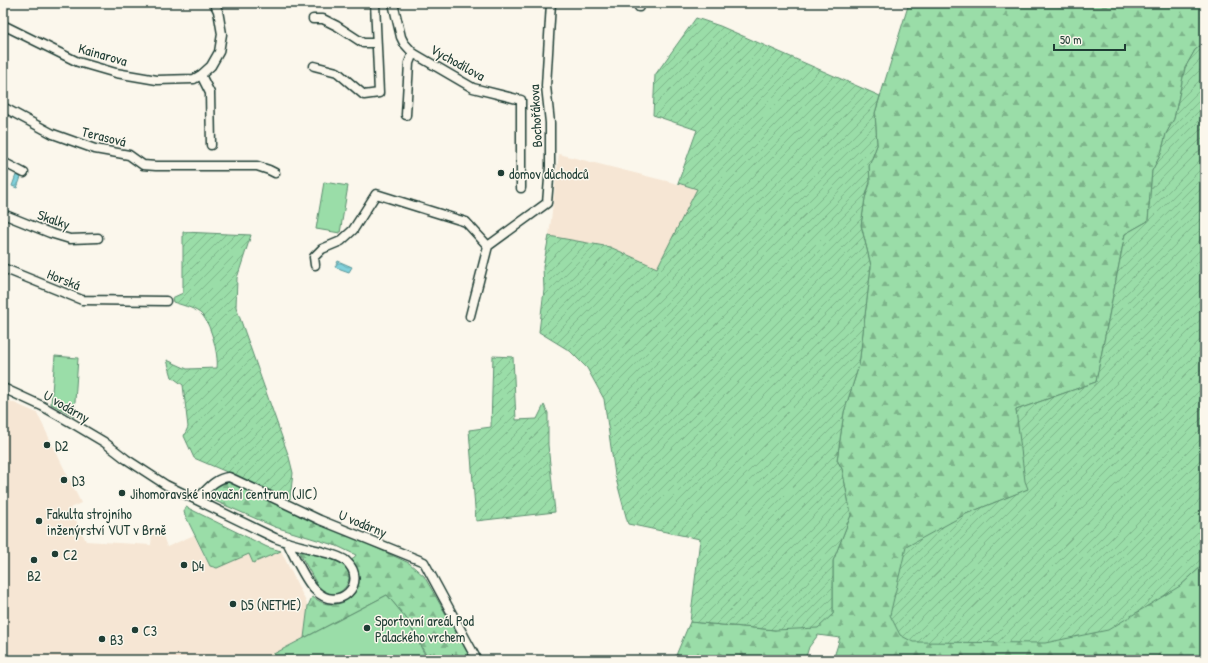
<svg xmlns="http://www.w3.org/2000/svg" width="1208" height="663" font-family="'Patrick Hand',sans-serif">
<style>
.built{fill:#f6e6d4}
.forest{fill:url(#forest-firs);stroke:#5c8d6e}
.garden{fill:url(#garden-furrows);stroke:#5c8d6e}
.pitch{fill:#9adda8;stroke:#5c8d6e}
.water{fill:url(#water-waves);stroke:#5a9698}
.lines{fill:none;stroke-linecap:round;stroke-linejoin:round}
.minor-casing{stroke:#1f3d34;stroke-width:11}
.minor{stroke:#fbf7ec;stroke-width:8}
.poi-dot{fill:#1f3d34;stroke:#fbf7ec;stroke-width:1.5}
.labels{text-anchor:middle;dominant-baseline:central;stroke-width:3;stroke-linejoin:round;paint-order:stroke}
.street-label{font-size:14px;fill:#1f3d34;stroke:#fbf7ec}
.poi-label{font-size:14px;fill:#1f3d34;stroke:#fbf7ec;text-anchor:start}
</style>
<defs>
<pattern id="forest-firs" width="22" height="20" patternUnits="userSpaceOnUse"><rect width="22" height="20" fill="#9adda8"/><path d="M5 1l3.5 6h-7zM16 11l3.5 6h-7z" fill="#7db48a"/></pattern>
<pattern id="garden-furrows" width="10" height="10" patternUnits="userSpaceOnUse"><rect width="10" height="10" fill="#9adda8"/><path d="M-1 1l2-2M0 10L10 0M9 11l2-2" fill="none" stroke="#7db48a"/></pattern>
<pattern id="water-waves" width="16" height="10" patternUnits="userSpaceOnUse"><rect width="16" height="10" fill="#81d1db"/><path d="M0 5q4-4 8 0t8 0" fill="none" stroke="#6fb4bd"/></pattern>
</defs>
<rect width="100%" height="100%" fill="#fbf7ec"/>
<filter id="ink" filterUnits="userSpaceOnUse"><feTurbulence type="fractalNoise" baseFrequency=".025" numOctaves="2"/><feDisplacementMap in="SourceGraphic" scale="8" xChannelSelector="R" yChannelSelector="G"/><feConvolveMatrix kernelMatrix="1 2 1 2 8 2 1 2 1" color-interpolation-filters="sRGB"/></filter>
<g filter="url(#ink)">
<g class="built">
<polygon points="559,154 698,189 657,268 610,247 549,236"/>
<polygon points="3,398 37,413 81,503 70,508 86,541 151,545 152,534 163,536 167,547 194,535 208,564 213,568 217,568 249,554 253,563 281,551 308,606 304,638 262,660 3,660"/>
</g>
<g class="forest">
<polygon points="909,3 1205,3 1205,42 1195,50 1185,68 1174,119 1166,134 1161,154 1152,171 1148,221 1125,234 1096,382 1016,410 1029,489 966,514 1180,586 1205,563 1205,660 833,660 840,638 818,635 809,647 805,660 674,660 690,622 775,630 833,614 833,561 851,515 842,469 837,460 844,412 859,365 871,266 861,225 865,198 870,184 869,166 877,145 875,113"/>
<path d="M225,478L409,563L424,576L472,660H435L431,653L426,655L406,618L387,595L304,638L308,606L312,597C318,600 323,604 329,604C355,607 366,579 352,560L356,555L337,546L275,527L206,497Z"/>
<polygon points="186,507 267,547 281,551 253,563 249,554 217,568 210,566 185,515 184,512"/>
<path d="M300,551H302C313,554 335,558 343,565C360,579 337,606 319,588L300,554Z"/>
</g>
<g class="garden">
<polygon points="696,18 720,26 880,96 875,113 877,145 869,166 870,182 865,198 861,225 871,266 859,365 844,412 837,460 842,469 851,515 833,561 833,614 818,628 775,630 690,622 700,539 628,524 615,475 604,399 587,368 570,351 539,332 544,290 543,267 549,236 610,247 657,268 697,189 678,183 697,130 653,115 655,75"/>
<polygon points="1205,42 1205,563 1180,586 1108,630 1045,643 913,642 900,635 890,615 906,547 966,514 1028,489 1025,481 1016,410 1096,382 1125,234 1148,221 1152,171 1161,154 1166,134 1174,119 1185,68 1195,50"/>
<path d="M183,232L251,235L237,278L236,307L289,457L293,473L290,499L194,458L184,436L188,427L183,385L172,377L167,360L187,369L217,368C219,355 210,320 200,313C192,307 181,305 173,302L172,298L183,293Z"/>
<polygon points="493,356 513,357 516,420 537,419 544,405 548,413 548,445 555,512 476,521 469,430 491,427"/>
</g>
<g class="pitch">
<polygon points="324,182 348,186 340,233 316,229"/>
<polygon points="55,356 78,358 74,416 51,404"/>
<polygon points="387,595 406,618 425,655 431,653 435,660 262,660"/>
</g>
<g class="water">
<polygon points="16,175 21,177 17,188 12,186"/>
<polygon points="338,261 352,267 349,272 335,267"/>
</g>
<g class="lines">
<g class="minor-casing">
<g id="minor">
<polyline points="393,3 401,37 404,43 413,53 473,88 521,100 521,188"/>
<polyline points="639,7 639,3"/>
<polyline points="313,19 323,19 337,26 363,43 376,43"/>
<polyline points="3,25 78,62 116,73 157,80 194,79 201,75 211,66 219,52 222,34 218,11 214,3"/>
<polyline points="314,66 337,72 364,95 379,93 375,3"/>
<polyline points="201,75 210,93 211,145"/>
<polyline points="3,107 53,134 95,149 129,155 143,165 156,166 257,166 269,170 275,173"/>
<polyline points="406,115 409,63 413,53"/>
<polyline points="3,162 24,173"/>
<polyline points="3,214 50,233 70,239 98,238"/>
<polyline points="315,265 314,257 322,249 341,241 353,230 376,194 466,222 488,246"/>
<polyline points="3,268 82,300 166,301"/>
<polyline points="470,316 488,246 547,203 550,167 550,123 546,86 551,3"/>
<path d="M3,388L42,406L72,423L104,442L126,459L166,485L275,538C290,544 305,547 320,551C328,554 339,555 346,561C370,583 338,614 315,590C305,581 294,555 287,542"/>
<path d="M197,499C207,490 215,478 229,477L320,520L424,562L477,660"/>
</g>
</g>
<use href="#minor" class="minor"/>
</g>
</g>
<g class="poi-dot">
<circle cx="501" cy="173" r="4"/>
<circle cx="47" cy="445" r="4"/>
<circle cx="64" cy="480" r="4"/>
<circle cx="122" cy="493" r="4"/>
<circle cx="39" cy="521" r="4"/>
<circle cx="55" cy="554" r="4"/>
<circle cx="34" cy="560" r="4"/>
<circle cx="184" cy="565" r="4"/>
<circle cx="233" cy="604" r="4"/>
<circle cx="367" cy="628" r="4"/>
<circle cx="135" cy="630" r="4"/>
<circle cx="102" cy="639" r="4"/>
</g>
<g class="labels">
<g class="street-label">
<text transform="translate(103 54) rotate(16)">Kainarova</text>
<text transform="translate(458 62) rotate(29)">Vychodilova</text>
<text transform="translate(535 116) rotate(-93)">Bochořákova</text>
<text transform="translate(104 136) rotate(14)">Terasová</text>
<text transform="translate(54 219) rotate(19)">Skalky</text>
<text transform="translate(64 279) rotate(22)">Horská</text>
<text transform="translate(67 406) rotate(30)">U vodárny</text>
<text transform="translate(363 523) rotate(22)">U vodárny</text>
</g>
<g class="poi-label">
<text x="509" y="173">domov důchodců</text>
<text x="55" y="445">D2</text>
<text x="72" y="480">D3</text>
<text x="130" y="493">Jihomoravské inovační centrum (JIC)</text>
<text x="47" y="513">Fakulta strojního<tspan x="47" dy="16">inženýrství VUT v Brně</tspan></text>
<text x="63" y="554">C2</text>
<text x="192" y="565">D4</text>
<text x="34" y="575" text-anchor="middle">B2</text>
<text x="241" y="604">D5 (NETME)</text>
<text x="375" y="620">Sportovní areál Pod<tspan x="375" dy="16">Palackého vrchem</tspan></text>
<text x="143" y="630">C3</text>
<text x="110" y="639">B3</text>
</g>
</g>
<rect width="1208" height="663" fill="none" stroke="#fbf7ec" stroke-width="16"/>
<rect x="8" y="8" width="1192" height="647" fill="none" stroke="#1f3d34" stroke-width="1.5" filter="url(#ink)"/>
<path d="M1054 44v6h71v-6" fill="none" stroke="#1f3d34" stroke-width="2"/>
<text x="1060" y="44" font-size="12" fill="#1f3d34" stroke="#fbf7ec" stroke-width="3" paint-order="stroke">50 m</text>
</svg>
